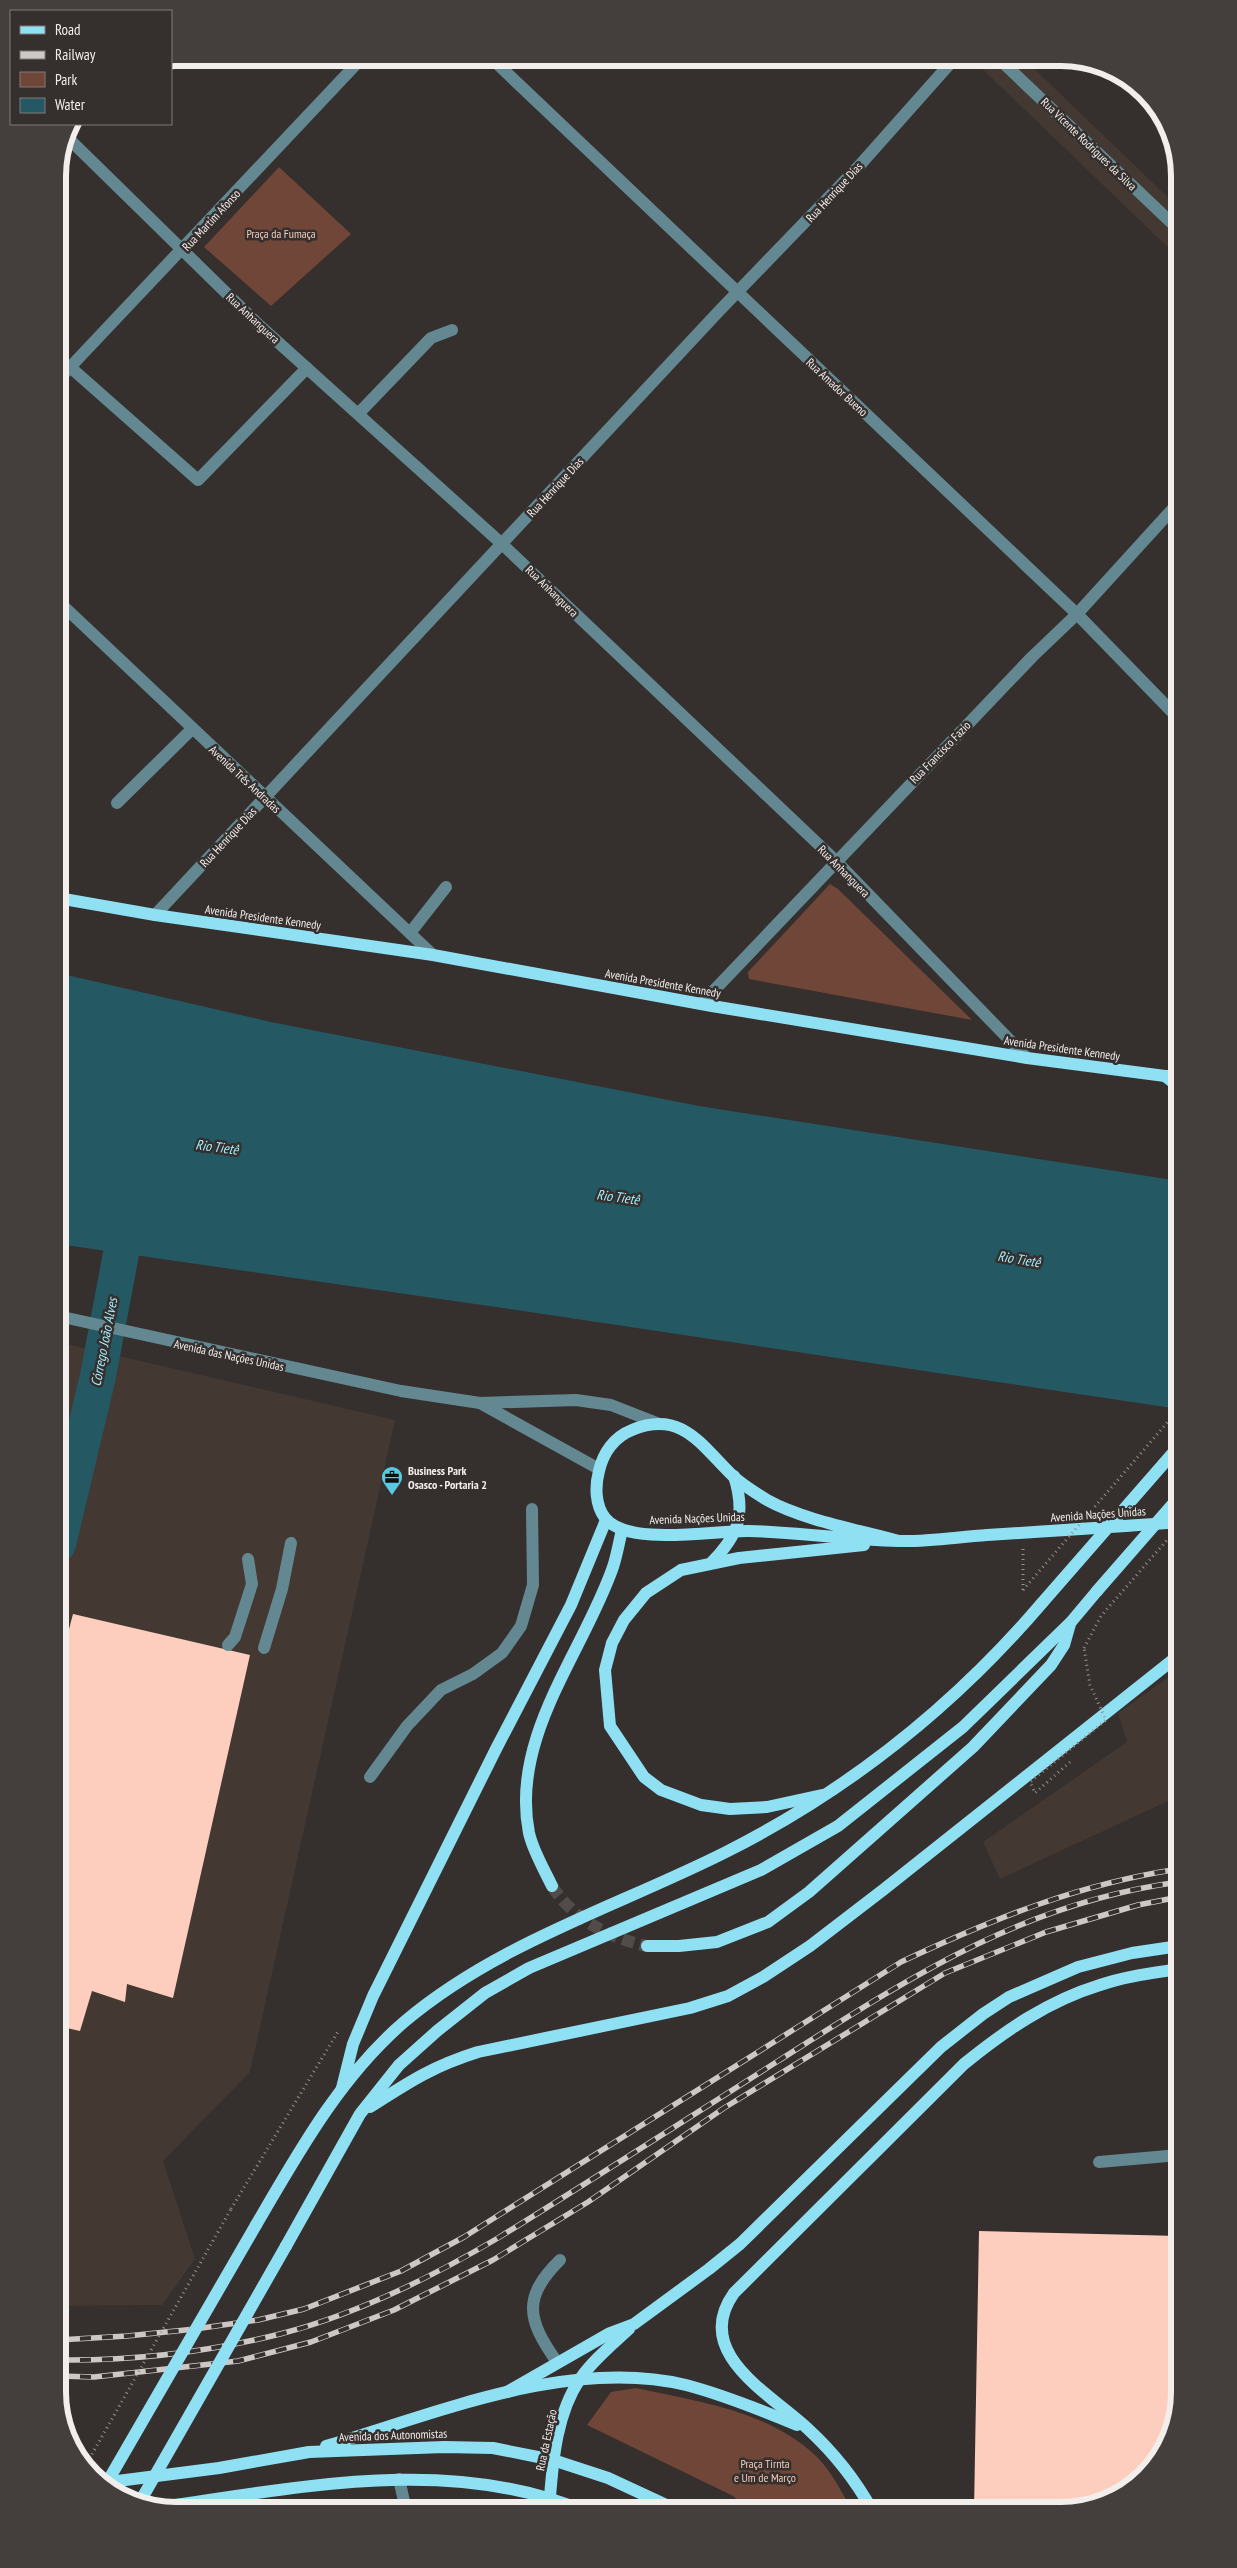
<svg xmlns="http://www.w3.org/2000/svg" width="1237" height="2568" font-family="'PT Sans Narrow',sans-serif">
<style>
.built{fill:#443833}
.green{fill:#6f4637}
.water{fill:#245964}
.lines{fill:none;stroke-linecap:round;stroke-linejoin:round}
.river{stroke:#245964;stroke-width:36}
.building{fill:#fdcebd}
.major-tunnel{stroke:#514c4a;stroke-width:12;stroke-dasharray:12 6;stroke-linecap:butt}
.path{stroke:#979290;stroke-width:3;stroke-dasharray:1 4;stroke-linecap:butt}
.minor{stroke:#638891;stroke-width:12}
.major{stroke:#90e0f3;stroke-width:12}
.rail-casing{stroke:#cdc8c6;stroke-width:5.5}
.rail{stroke:#352f2d;stroke-width:4;stroke-dasharray:11;stroke-linecap:butt}
.path-bridge{stroke:#979290;stroke-width:3;stroke-dasharray:1 4;stroke-linecap:butt}
.major-bridge{stroke:#90e0f3;stroke-width:12}
.labels{text-anchor:middle;dominant-baseline:central;stroke-width:5;stroke-linejoin:round;paint-order:stroke}
.street-label{font-size:12px;fill:#f2eeec;stroke:#352f2d}
.park-label{font-size:12px;fill:#f4cbbc;stroke:#352f2d}
.poi-label{font-size:12px;font-weight:bold;fill:#f2eeec;stroke:#352f2d;text-anchor:start}
.water-label{font-size:14px;font-style:italic;fill:#a3edfe;stroke:#352f2d}
.rim{fill:none;stroke:#f2eeec;stroke-width:6}
</style>
<rect width="100%" height="100%" fill="#352f2d"/>
<g class="built">
<polygon points="971,58 1023,58 1179,208 1179,258"/>
<polygon points="58,1342 395,1420 250,2072 163,2161 195,2259 162,2305 58,2306"/>
<polygon points="1179,1670 1179,1796 1000,1879 983,1842 1127,1742 1118,1713"/>
</g>
<g class="green">
<polygon points="279,167 351,234 271,306 204,247"/>
<polygon points="830,884 838,889 972,1020 749,979 748,972"/>
<path d="M636,2388C699,2402 767,2410 816,2456C831,2470 842,2493 852,2510H750L733,2496L587,2425L611,2392Z"/>
</g>
<polygon class="water" points="58,973 271,1022 699,1106 1179,1181 1179,1409 530,1312 58,1244"/>
<g class="lines">
<polyline class="river" points="58,1544 98,1376 130,1206"/>
</g>
<g class="building">
<polygon points="73,1614 250,1655 173,1998 127,1984 125,2002 92,1991 80,2031 58,2026 58,1671"/>
<polygon points="979,2231 1179,2236 1179,2392 1159,2458 1106,2502 1060,2510 974,2510"/>
</g>
<g class="lines">
<path class="major-tunnel" d="M552,1886C573,1919 609,1938 647,1946"/>
<g class="path">
<polyline points="1023,1549 1023,1590"/>
<polyline points="1084,1648 1101,1616 1167,1540"/>
<polyline points="231,2209 339,2030"/>
</g>
<g class="minor">
<polyline points="491,58 1077,614 1179,719"/>
<polyline points="998,58 1179,230"/>
<polyline points="66,136 259,325 502,544 836,861 1027,1058"/>
<polyline points="70,367 198,480 307,368"/>
<polyline points="58,380 362,58"/>
<polyline points="358,414 431,338 452,330"/>
<polyline points="58,601 433,955"/>
<polyline points="117,803 192,729"/>
<polyline points="155,915 720,310 859,166 955,58"/>
<polyline points="410,933 446,887"/>
<polyline points="701,1004 1032,657 1077,614 1179,502"/>
<polyline points="58,1316 401,1391 480,1403 576,1400 611,1405 657,1423"/>
<polyline points="480,1403 599,1469"/>
<polyline points="228,1645 235,1637 252,1584 248,1559"/>
<polyline points="264,1648 282,1589 291,1543"/>
<polyline points="370,1777 407,1726 441,1690 473,1674 502,1653 521,1626 533,1585 532,1509"/>
<polyline points="1099,2162 1179,2155"/>
<path d="M557,2362C527,2320 522,2297 560,2260"/>
<polyline points="399,2479 406,2510"/>
<polyline points="224,2498 226,2510"/>
</g>
<g class="major">
<polyline points="58,898 155,915 433,955 712,1006 1027,1058 1165,1076 1179,1076"/>
<polyline points="1165,1076 1179,1087"/>
<path d="M899,1541C859,1530 803,1520 767,1500C756,1493 744,1486 734,1477C702,1447 683,1409 632,1430C614,1437 603,1453 599,1471C595,1486 595,1505 605,1518C628,1547 715,1530 749,1531C799,1532 848,1540 898,1541C927,1542 957,1537 987,1535C1051,1531 1115,1527 1179,1522"/>
<path d="M711,1563C739,1535 746,1514 734,1476"/>
<polyline points="822,1795 767,1807 730,1809 701,1805 661,1790 644,1777 610,1726 605,1670 612,1643 624,1620 646,1593 681,1570 739,1558 864,1545"/>
<path d="M552,1886C544,1869 533,1851 529,1833C510,1737 583,1653 613,1567C617,1555 619,1542 622,1530"/>
<polyline points="647,1946 679,1946 717,1942 768,1922 809,1892 973,1747 1051,1665 1064,1645 1070,1624"/>
<polyline points="342,2088 353,2044 373,1996 496,1749 571,1605 606,1520"/>
<path d="M370,2107C409,2082 433,2066 478,2052L690,2008L728,1996L763,1977L810,1946L883,1890L1179,1655"/>
<path d="M256,2225C298,2153 340,2077 404,2022C497,1943 619,1906 726,1852C847,1791 954,1706 1042,1603"/>
<polyline points="286,2246 360,2114 399,2065 437,2031 485,1993 529,1968 761,1870 838,1826 963,1727 1071,1622 1097,1591"/>
<polyline points="507,2392 610,2333 634,2324 709,2269 740,2244 941,2047 983,2014 1009,1997 1078,1967 1132,1953 1179,1946"/>
<path d="M326,2446C437,2413 570,2357 686,2385C724,2395 761,2410 797,2425"/>
<polyline points="102,2483 219,2468 309,2452 444,2447 493,2448 553,2460 608,2478 677,2510"/>
<path d="M550,2497C553,2458 557,2413 580,2379C593,2360 612,2345 629,2329"/>
<path d="M161,2507C298,2488 448,2455 581,2510"/>
<path d="M872,2510C856,2481 833,2452 808,2429C771,2394 691,2353 734,2293L964,2064C1006,2030 1048,2001 1100,1985C1126,1976 1153,1973 1179,1969"/>
</g>
<g class="rail-casing">
<g id="rail">
<path d="M58,2340L127,2336L195,2329L258,2320L304,2309L401,2271L464,2237L901,1962C993,1919 1078,1884 1179,1869"/>
<path d="M58,2360C131,2361 208,2352 280,2334C354,2315 432,2277 498,2238C592,2180 685,2120 778,2061C909,1978 1022,1903 1179,1882"/>
<polyline points="58,2376 94,2377 238,2361 311,2342 394,2310 493,2260 588,2202 724,2108 945,1973 1046,1932 1138,1905 1179,1897"/>
</g>
</g>
<use href="#rail" class="rail"/>
<g class="path-bridge">
<polyline points="1023,1590 1179,1409"/>
<polyline points="1070,1762 1035,1793 1030,1782 1106,1720 1090,1685 1084,1648"/>
<polyline points="87,2463 231,2209"/>
</g>
<g class="major-bridge">
<polyline points="1097,1591 1179,1497"/>
<polyline points="1042,1603 1179,1446"/>
<polyline points="105,2486 256,2225"/>
<polyline points="141,2500 286,2246"/>
</g>
</g>
<defs>
<g id="office-pin" transform="scale(1.125)"><path d="M0 17L-7.5 6A9.5 9.5 0 1 1 7.5 6Z" fill="#57c9e2" stroke="#352f2d"/><path d="M-6-3h4V-5.5h4V-3h4V5H-6ZM-1-4.5V-3h2v-1.5ZM-6 0V1H6V0Z" fill="#111"/></g>
</defs>
<g fill-rule="evenodd">
<use href="#office-pin" x="392" y="1477"/>
</g>
<g class="labels">
<g class="street-label">
<text transform="translate(1089 144) rotate(44)">Rua Vicente Rodrigues da Silva</text>
<text transform="translate(834 192) rotate(-47)">Rua Henrique Dias</text>
<text transform="translate(211 220) rotate(-47)">Rua Martim Afonso</text>
<text transform="translate(253 318) rotate(43)">Rua Anhanguera</text>
<text transform="translate(837 387) rotate(43)">Rua Amador Bueno</text>
<text transform="translate(555 487) rotate(-47)">Rua Henrique Dias</text>
<text transform="translate(552 591) rotate(44)">Rua Anhanguera</text>
<text transform="translate(940 752) rotate(-46)">Rua Francisco Fazio</text>
<text transform="translate(245 779) rotate(43)">Avenida Três Andradas</text>
<text transform="translate(228 837) rotate(-47)">Rua Henrique Dias</text>
<text transform="translate(844 871) rotate(45)">Rua Anhanguera</text>
<text transform="translate(263 917) rotate(8)">Avenida Presidente Kennedy</text>
<text transform="translate(663 983) rotate(10)">Avenida Presidente Kennedy</text>
<text transform="translate(1062 1048) rotate(8)">Avenida Presidente Kennedy</text>
<text transform="translate(229 1355) rotate(12)">Avenida das Nações Unidas</text>
<text transform="translate(1098 1514) rotate(-4)">Avenida Nações Unidas</text>
<text transform="translate(697 1518) rotate(-2)">Avenida Nações Unidas</text>
<text transform="translate(393 2435) rotate(-2)">Avenida dos Autonomistas</text>
<text transform="translate(546 2440) rotate(-78)">Rua da Estação</text>
</g>
<g class="park-label">
<text x="281" y="233">Praça da Fumaça</text>
<text x="765" y="2463">Praça Tirnta<tspan x="765" dy="14">e Um de Março</tspan></text>
</g>
<g class="poi-label">
<text x="408" y="1470">Business Park<tspan x="408" dy="14">Osasco - Portaria 2</tspan></text>
</g>
<g class="water-label">
<text transform="translate(217 1147) rotate(7)">Rio Tietê</text>
<text transform="translate(618 1197) rotate(7)">Rio Tietê</text>
<text transform="translate(1019 1259) rotate(9)">Rio Tietê</text>
<text transform="translate(104 1342) rotate(-79)">Córrego João Alves</text>
</g>
</g>
<path d="M0 0H1237V2568H0ZM176 66H1061A110 110 0 0 1 1171 176V2392A110 110 0 0 1 1061 2502H176A110 110 0 0 1 66 2392V176A110 110 0 0 1 176 66Z" fill="#443e3c" fill-rule="evenodd"/>
<path class="rim" d="M176 66H1061A110 110 0 0 1 1171 176V2392A110 110 0 0 1 1061 2502H176A110 110 0 0 1 66 2392V176A110 110 0 0 1 176 66Z"/>
<rect x="10" y="10" width="162" height="115" fill="#352f2d" stroke="#817b79"/>
<rect x="20" y="26" width="25" height="8" fill="#90e0f3" stroke="#817b79"/>
<text x="55" y="35" font-size="15" fill="#f2eeec">Road</text>
<rect x="20" y="51" width="25" height="8" fill="#cdc8c6" stroke="#817b79"/>
<text x="55" y="60" font-size="15" fill="#f2eeec">Railway</text>
<rect x="20" y="72" width="25" height="15" fill="#6f4637" stroke="#817b79"/>
<text x="55" y="85" font-size="15" fill="#f2eeec">Park</text>
<rect x="20" y="98" width="25" height="15" fill="#245964" stroke="#817b79"/>
<text x="55" y="110" font-size="15" fill="#f2eeec">Water</text>
</svg>
